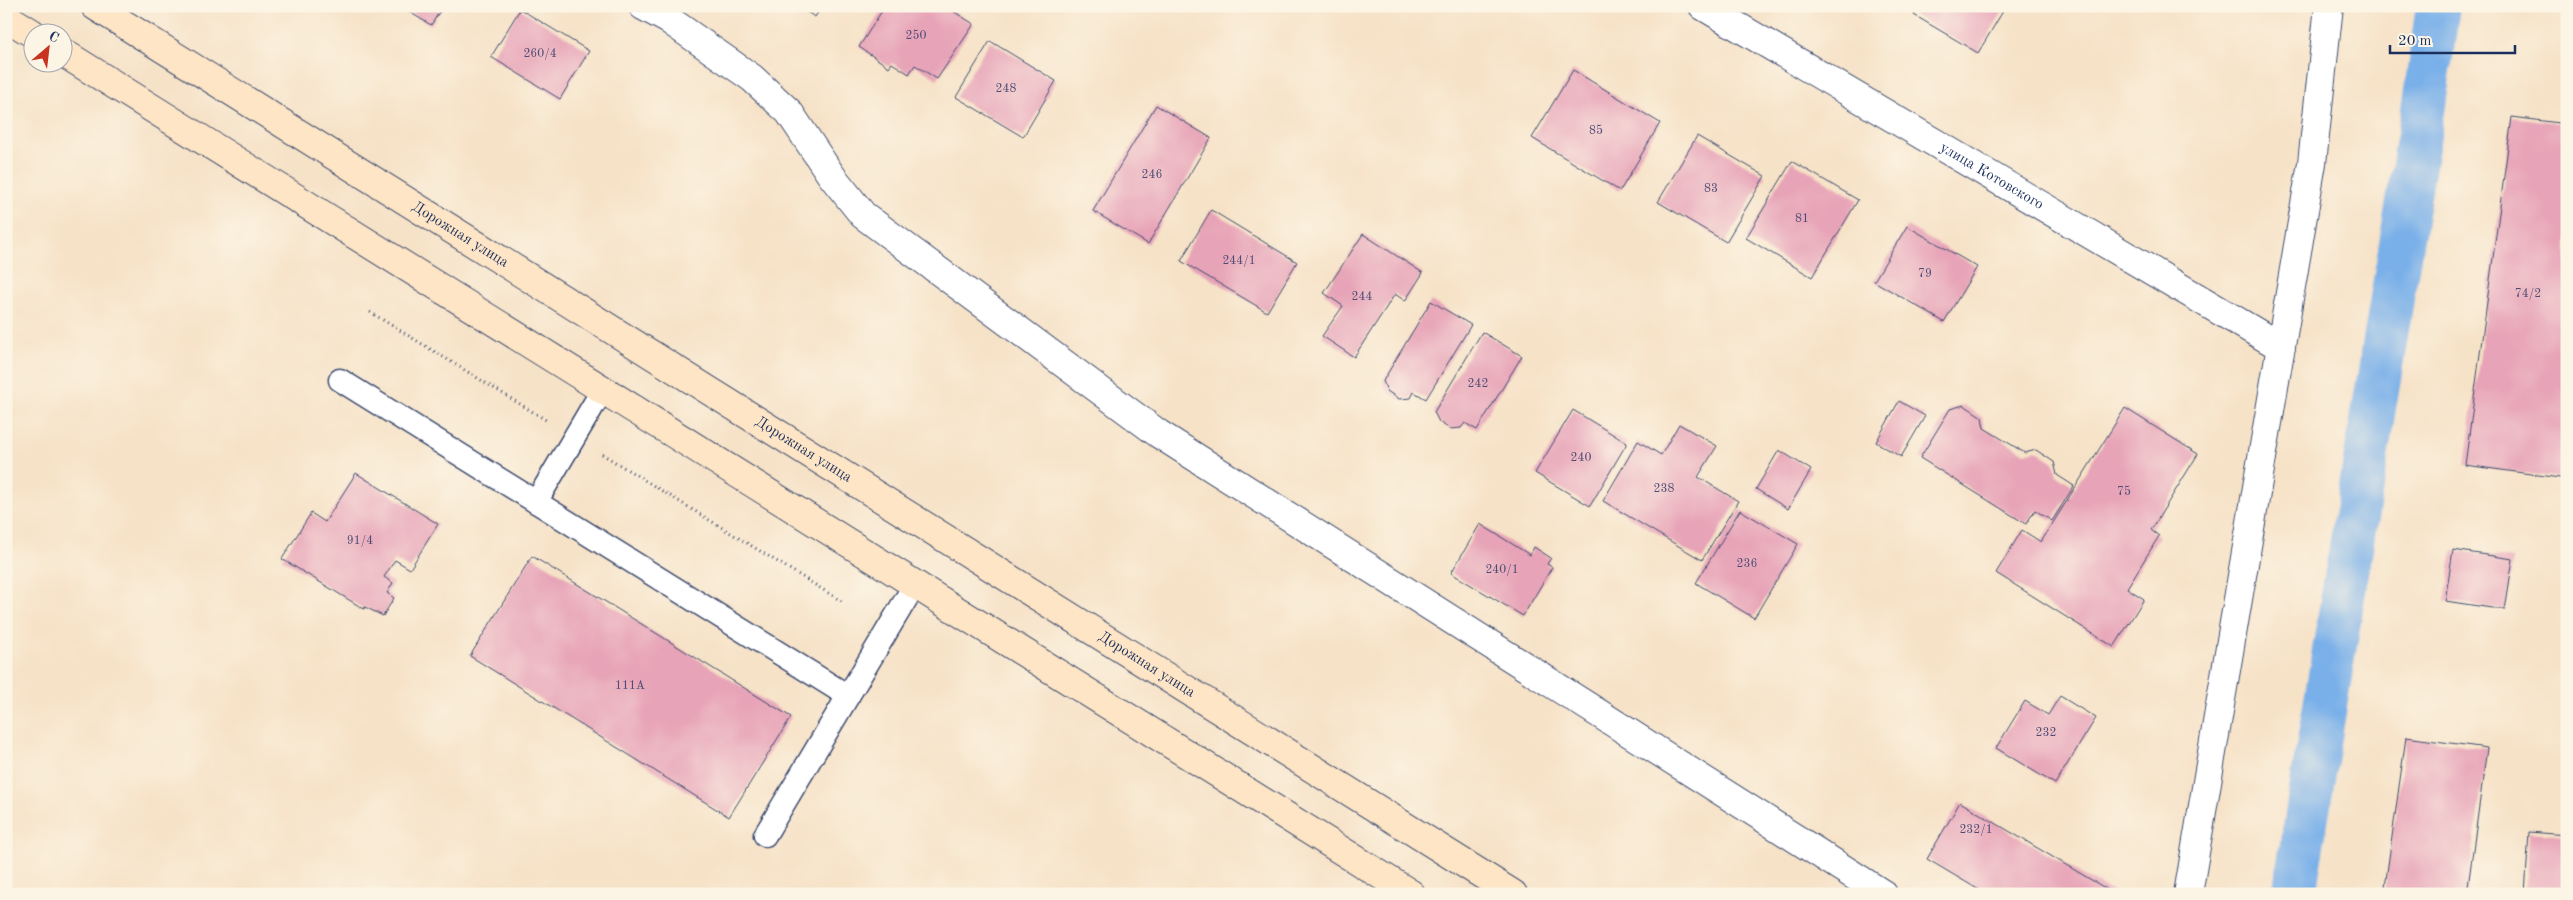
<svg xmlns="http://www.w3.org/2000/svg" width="2573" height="900" font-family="'Old Standard TT',serif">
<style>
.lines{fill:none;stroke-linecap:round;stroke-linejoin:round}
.canal{stroke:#7ab0e9;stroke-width:44}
.building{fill:#e7a3b7}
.service-casing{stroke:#3c4a6e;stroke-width:25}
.minor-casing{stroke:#3c4a6e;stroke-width:30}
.secondary-casing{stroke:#3c4a6e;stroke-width:30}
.path{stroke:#3c4a6e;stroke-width:3;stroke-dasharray:1 4;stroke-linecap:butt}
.service{stroke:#fff;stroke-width:22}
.minor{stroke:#fff;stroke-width:28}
.secondary{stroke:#fde5c5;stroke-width:28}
.labels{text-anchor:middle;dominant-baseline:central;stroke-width:4.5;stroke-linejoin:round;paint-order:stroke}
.number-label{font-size:12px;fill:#4e4c74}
.street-label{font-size:15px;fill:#1b2f5e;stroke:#fcf5e5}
</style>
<rect width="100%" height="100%" fill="#fcf5e5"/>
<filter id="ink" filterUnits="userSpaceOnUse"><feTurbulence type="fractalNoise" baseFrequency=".02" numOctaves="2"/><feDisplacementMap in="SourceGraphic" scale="10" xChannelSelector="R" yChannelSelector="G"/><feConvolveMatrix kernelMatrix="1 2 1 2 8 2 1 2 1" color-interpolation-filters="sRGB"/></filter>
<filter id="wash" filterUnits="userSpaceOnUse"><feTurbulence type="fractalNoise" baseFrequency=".0096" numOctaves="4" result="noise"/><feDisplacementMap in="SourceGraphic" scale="20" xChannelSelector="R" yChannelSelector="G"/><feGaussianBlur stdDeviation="1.12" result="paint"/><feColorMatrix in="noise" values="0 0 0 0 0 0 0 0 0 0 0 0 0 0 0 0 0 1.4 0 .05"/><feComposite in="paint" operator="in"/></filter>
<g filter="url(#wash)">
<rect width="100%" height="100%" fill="#f6e2c7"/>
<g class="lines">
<polyline class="canal" points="2294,894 2425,98 2438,6"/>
</g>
<g id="blocks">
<g class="building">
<polygon points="399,6 443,6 431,25"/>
<polygon points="797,6 822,6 815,17"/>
<polygon points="885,6 953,6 951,10 974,24 937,79 915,65 909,74 892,63 889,67 859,47"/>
<polygon points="1920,6 2006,6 1978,53 1914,15"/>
<polygon points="520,9 589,51 560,99 491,57"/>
<polygon points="990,41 1056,81 1023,137 956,97"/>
<polygon points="1573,70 1660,123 1620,191 1532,138"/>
<polygon points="1156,105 1211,138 1148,244 1093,211"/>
<polygon points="2512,117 2567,124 2567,479 2465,465"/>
<polygon points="1697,136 1765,176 1726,242 1658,202"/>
<polygon points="1792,161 1858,200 1812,277 1746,238"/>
<polygon points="1211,210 1297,262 1267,312 1181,261"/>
<polygon points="1907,226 1977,267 1944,322 1874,281"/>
<polygon points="1363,234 1423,273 1405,301 1395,294 1354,357 1322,336 1343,306 1324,293"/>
<polygon points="1431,301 1471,325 1426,399 1414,392 1411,398 1399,399 1387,391 1383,381"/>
<polygon points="1482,332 1522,356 1477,430 1465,423 1461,428 1450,429 1439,422 1434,412"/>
<polygon points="1899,401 1925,416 1901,457 1876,442"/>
<polygon points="1964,405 1982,417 1984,428 2025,453 2036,450 2054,462 2057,475 2074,486 2052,521 2035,510 2026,524 1920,458 1950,409"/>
<polygon points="2125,408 2198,454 2151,530 2159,536 2127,588 2144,599 2114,647 1996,573 2022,530 2041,542"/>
<polygon points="1573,410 1627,443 1590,506 1535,473"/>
<polygon points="1679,424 1717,446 1698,477 1738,501 1702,560 1603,501 1638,441 1661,455"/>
<polygon points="1779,450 1811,470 1788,509 1756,489"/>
<polygon points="356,473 438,524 410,569 395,560 384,577 393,583 387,593 394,598 383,616 365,607 364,609 282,559 311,513 325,522"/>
<polygon points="1740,510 1798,544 1754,618 1696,583"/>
<polygon points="1480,524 1530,555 1534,547 1551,558 1547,564 1552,567 1523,616 1451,573"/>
<polygon points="2453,550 2513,559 2505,610 2445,601"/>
<polygon points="532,556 791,717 729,817 470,656"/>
<polygon points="2060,696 2096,718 2055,784 1996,748 2025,701 2048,715"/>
<polygon points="2406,737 2487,748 2467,894 2384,894"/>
<polygon points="1960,802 2115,894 1986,894 1927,859"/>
<polygon points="2529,832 2567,835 2567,894 2525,894"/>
</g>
</g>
</g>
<g filter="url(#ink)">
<use href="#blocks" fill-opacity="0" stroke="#3c4a6e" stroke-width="1"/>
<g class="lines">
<g class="service-casing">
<g id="service">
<polyline points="340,380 848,696"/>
<polyline points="536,502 603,389"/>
<polyline points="765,835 915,584"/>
</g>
</g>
<g class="minor-casing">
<g id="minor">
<polyline points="643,6 669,20 752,78 789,112 831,175 863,215 1159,434 1883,894"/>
<path id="s1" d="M1703,6L2281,347"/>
<polyline points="2188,894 2312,163 2329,6"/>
</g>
</g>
<g class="secondary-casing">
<g id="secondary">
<path id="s2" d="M95,6L1513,894"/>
<polyline points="6,17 32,33"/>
<polyline points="62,52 1411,894"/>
</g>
</g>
<g class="path">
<polyline points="370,312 546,420"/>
<polyline points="602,454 843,602"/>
</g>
<use href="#service" class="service"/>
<use href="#minor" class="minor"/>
<use href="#secondary" class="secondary"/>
</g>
</g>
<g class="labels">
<g class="number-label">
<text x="916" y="36">250</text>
<text x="540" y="54">260/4</text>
<text x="1006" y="89">248</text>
<text x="1596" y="131">85</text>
<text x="1152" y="175">246</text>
<text x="1711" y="189">83</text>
<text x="1802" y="219">81</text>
<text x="1239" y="261">244/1</text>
<text x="1925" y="274">79</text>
<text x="2528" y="294">74/2</text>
<text x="1362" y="297">244</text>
<text x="1478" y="384">242</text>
<text x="1581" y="458">240</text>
<text x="1664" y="489">238</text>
<text x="2124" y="492">75</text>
<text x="360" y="541">91/4</text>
<text x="1747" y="564">236</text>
<text x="1502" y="570">240/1</text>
<text x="630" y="686">111А</text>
<text x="2046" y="733">232</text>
<text x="1976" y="830">232/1</text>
</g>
<g class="street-label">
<text stroke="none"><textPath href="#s1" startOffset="335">улица Котовского</textPath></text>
<text stroke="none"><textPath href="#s2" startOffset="431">Дорожная улица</textPath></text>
<text stroke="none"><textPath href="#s2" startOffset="836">Дорожная улица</textPath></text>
<text stroke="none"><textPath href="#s2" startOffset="1241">Дорожная улица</textPath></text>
</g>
</g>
<rect width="2573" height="900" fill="none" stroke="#fcf5e5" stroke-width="25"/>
<g transform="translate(48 48) rotate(28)"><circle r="24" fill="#fcf5e5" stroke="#a2a6af"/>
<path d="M0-4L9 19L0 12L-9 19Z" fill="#c8321e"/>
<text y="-8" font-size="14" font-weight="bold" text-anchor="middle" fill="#1b2f5e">С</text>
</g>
<path d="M2390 45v8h125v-8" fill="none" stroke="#1b2f5e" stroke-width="2.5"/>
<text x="2398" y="45" font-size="15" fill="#1b2f5e" stroke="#fcf5e5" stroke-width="4" paint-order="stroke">20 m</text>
</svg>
